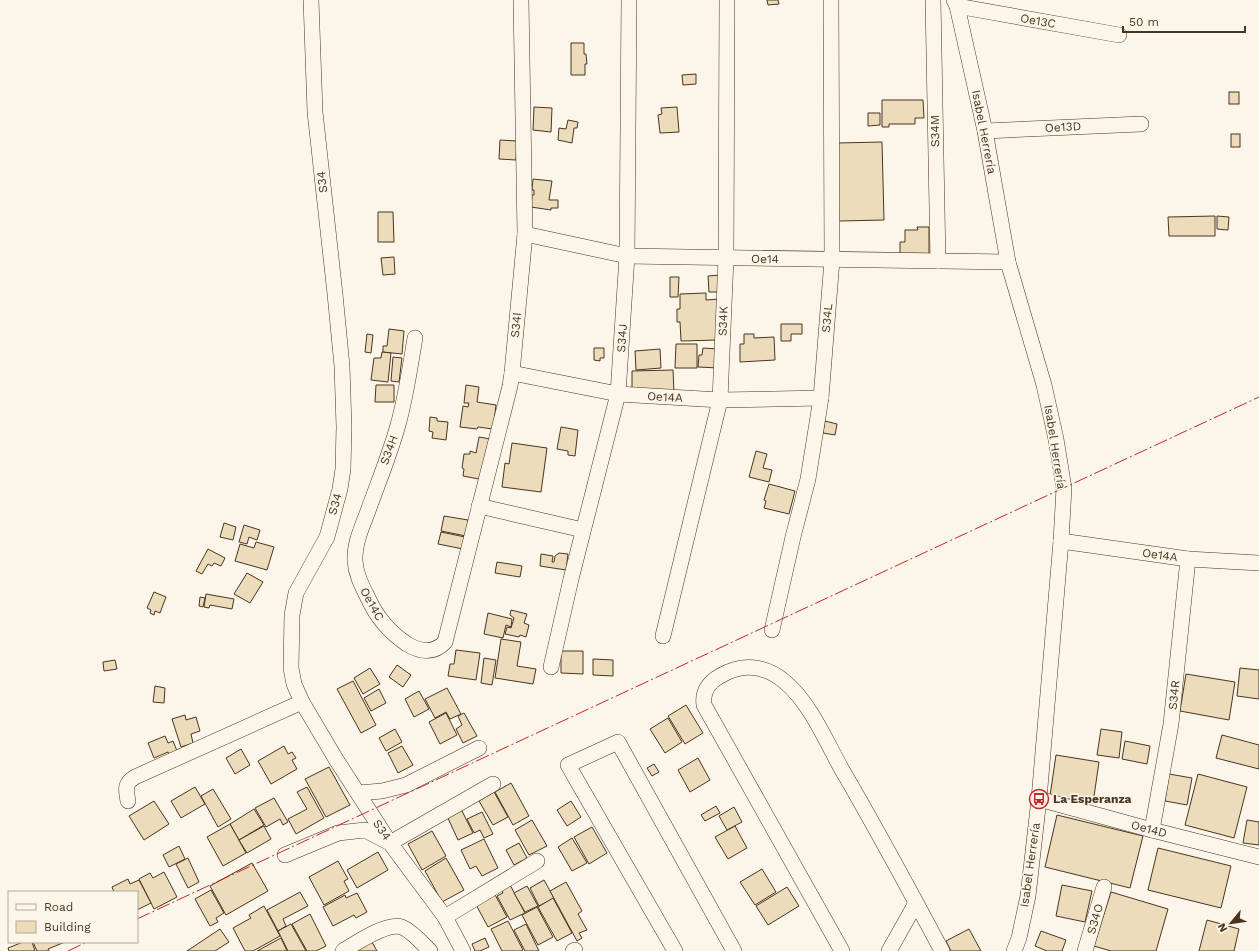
<svg xmlns="http://www.w3.org/2000/svg" width="1259" height="951" font-family="'Work Sans',sans-serif">
<style>
.building{fill:#ecdcbc;stroke:#4a3520}
.lines{fill:none;stroke-linecap:round;stroke-linejoin:round}
.minor-casing{stroke:#4a3520;stroke-width:16}
.minor{stroke:#fbf6e9;stroke-width:15}
.power{stroke:#c62828;stroke-width:1;stroke-dasharray:14 3 2 3;stroke-linecap:butt}
.labels{text-anchor:middle;dominant-baseline:central;stroke-width:3;stroke-linejoin:round;paint-order:stroke}
.street-label{font-size:12px;fill:#4a3520;stroke:#fbf6e9}
.poi-label{font-size:12px;font-weight:bold;fill:#4a3520;stroke:#fbf6e9;text-anchor:start}
</style>
<rect width="100%" height="100%" fill="#fbf6e9"/>
<g class="building">
<polygon points="767,0 778,0 779,4 768,5"/>
<polygon points="571,43 584,43 584,54 586,54 587,64 585,64 585,75 571,75"/>
<polygon points="696,74 696,84 683,85 682,75"/>
<rect x="1229" y="92" width="10" height="12"/>
<polygon points="882,100 923,100 924,118 915,118 915,124 889,124 889,127 882,127"/>
<polygon points="534,107 552,108 551,132 533,130"/>
<polygon points="677,107 679,132 660,133 658,115 662,114 661,108"/>
<polygon points="868,113 880,113 880,125 868,126"/>
<polygon points="568,120 578,122 577,128 574,128 572,143 558,140 559,128 566,129"/>
<rect x="1231" y="134" width="9" height="13"/>
<polygon points="500,140 517,141 516,160 499,159"/>
<polygon points="882,142 884,220 839,221 837,143"/>
<polygon points="533,179 552,181 549,200 558,200 558,208 551,208 551,210 531,207 532,195 534,195 534,190 532,190"/>
<polygon points="378,212 393,212 394,242 378,242"/>
<polygon points="1215,216 1215,236 1169,236 1168,217"/>
<polygon points="1217,216 1229,217 1228,230 1217,229"/>
<polygon points="917,227 929,227 929,259 900,256 900,242 905,242 905,230 918,230"/>
<polygon points="394,257 395,274 383,275 381,258"/>
<polygon points="720,275 721,292 709,292 708,276"/>
<polygon points="670,277 679,277 678,297 670,297"/>
<polygon points="706,293 706,300 720,299 717,340 681,341 680,322 677,322 677,309 680,309 680,294"/>
<polygon points="781,324 802,324 802,334 791,334 791,341 781,341"/>
<polygon points="389,329 404,331 402,354 383,352 383,346 387,346"/>
<polygon points="367,334 373,335 371,353 365,352"/>
<polygon points="744,334 754,334 754,338 774,337 775,360 740,362 740,344 744,344"/>
<polygon points="676,344 697,344 697,368 675,368"/>
<polygon points="594,348 604,348 604,358 600,358 600,361 594,360"/>
<polygon points="703,348 719,349 719,368 698,367 699,355 702,355"/>
<polygon points="660,349 661,368 636,370 635,351"/>
<polygon points="382,352 391,353 388,382 371,380 374,358 381,358"/>
<polygon points="393,357 402,358 399,382 391,381"/>
<polygon points="673,370 674,392 632,393 632,371"/>
<polygon points="376,385 394,385 394,402 375,402"/>
<polygon points="466,385 479,387 477,402 496,405 493,429 478,427 477,429 460,427 463,406 468,407 469,403 464,403"/>
<polygon points="430,417 437,418 437,421 448,422 446,440 432,438 433,432 429,431"/>
<polygon points="825,421 837,424 835,435 823,433"/>
<polygon points="561,427 578,430 575,456 568,455 568,451 557,449"/>
<polygon points="479,437 490,439 484,480 463,476 464,469 462,468 464,454 470,454 470,451 476,453"/>
<polygon points="512,443 547,448 541,492 502,487 505,463 509,464"/>
<polygon points="756,451 767,454 763,468 772,470 769,482 749,477"/>
<polygon points="769,484 795,491 789,514 764,508 766,501 764,500"/>
<polygon points="444,516 468,520 466,536 441,531"/>
<polygon points="224,523 236,527 233,540 220,537"/>
<polygon points="244,525 260,530 257,540 249,537 247,544 239,542"/>
<polygon points="441,532 465,537 463,549 438,544"/>
<polygon points="256,542 274,547 267,570 235,561 240,544 254,548"/>
<polygon points="208,549 225,558 221,566 214,563 212,566 208,564 202,574 196,571"/>
<polygon points="559,553 568,554 566,570 540,566 541,554 553,556 552,562 554,562 555,556"/>
<polygon points="497,562 522,566 520,577 495,573"/>
<polygon points="247,573 263,582 250,603 234,594"/>
<polygon points="154,592 166,597 160,613 155,611 154,615 150,613 151,610 147,608"/>
<polygon points="206,594 234,599 232,609 210,605 209,608 204,607"/>
<polygon points="200,597 205,598 203,607 199,606"/>
<polygon points="511,610 527,614 524,623 529,625 526,637 520,635 519,637 505,634 507,627 511,628 514,618 510,615"/>
<polygon points="488,613 512,619 511,627 506,625 503,638 484,634"/>
<polygon points="501,639 521,642 517,666 536,669 533,684 495,678"/>
<polygon points="456,650 480,653 476,680 448,676 450,664 454,664"/>
<polygon points="561,651 583,651 583,674 561,673"/>
<polygon points="484,658 496,660 492,685 481,683"/>
<polygon points="593,659 613,660 613,676 593,675"/>
<polygon points="115,660 117,669 104,671 103,662"/>
<polygon points="397,665 411,675 403,687 389,677"/>
<polygon points="370,668 380,684 363,694 354,678"/>
<polygon points="1240,668 1259,670 1259,699 1237,696"/>
<polygon points="1186,674 1235,682 1229,720 1180,711"/>
<polygon points="353,681 376,725 361,733 337,689"/>
<polygon points="155,686 165,688 164,703 153,702"/>
<polygon points="447,688 461,714 450,719 446,712 435,718 425,699"/>
<polygon points="379,689 386,703 371,711 364,698"/>
<polygon points="419,691 429,709 414,717 405,699"/>
<polygon points="686,705 703,733 685,744 668,716"/>
<polygon points="446,713 457,735 440,744 429,722"/>
<polygon points="464,713 477,736 463,743 456,729 462,725 458,716"/>
<polygon points="185,715 186,720 196,717 200,731 191,734 193,743 181,747 172,719"/>
<polygon points="668,718 682,742 665,753 650,729"/>
<polygon points="395,729 402,742 386,751 379,738"/>
<polygon points="1101,729 1122,732 1119,758 1097,755"/>
<polygon points="1222,735 1259,745 1259,769 1216,758"/>
<polygon points="165,736 168,743 173,741 177,751 169,755 168,752 154,758 148,743"/>
<polygon points="1125,741 1150,746 1147,764 1122,759"/>
<polygon points="284,746 288,754 292,752 296,758 292,760 297,769 271,784 258,761"/>
<polygon points="402,746 413,765 398,773 388,753"/>
<polygon points="241,749 250,765 235,774 226,758"/>
<polygon points="1056,755 1099,762 1093,803 1050,796"/>
<polygon points="698,758 710,780 690,792 678,770"/>
<polygon points="654,764 659,772 652,776 647,768"/>
<polygon points="329,767 350,805 326,817 305,779"/>
<polygon points="1169,774 1192,778 1187,805 1165,801"/>
<polygon points="1198,774 1247,787 1234,838 1185,825"/>
<polygon points="511,783 529,816 513,825 495,792"/>
<polygon points="195,787 205,804 181,818 171,801"/>
<polygon points="307,787 324,818 296,834 288,819 307,809 297,792"/>
<polygon points="213,789 231,819 218,827 201,796"/>
<polygon points="494,792 508,817 493,825 479,801"/>
<polygon points="274,798 288,822 283,825 280,819 266,827 255,808"/>
<polygon points="154,801 169,824 144,840 129,816"/>
<polygon points="571,801 581,817 567,826 557,810"/>
<polygon points="716,806 720,813 705,821 701,815"/>
<polygon points="734,807 742,822 727,830 719,816"/>
<polygon points="254,809 264,825 239,840 230,824"/>
<polygon points="461,809 473,833 458,840 447,816"/>
<polygon points="482,812 493,834 484,838 480,830 474,833 467,819"/>
<polygon points="1057,815 1143,836 1130,888 1045,867"/>
<polygon points="532,820 547,846 529,855 515,830"/>
<polygon points="1247,820 1259,822 1259,845 1243,843"/>
<polygon points="230,824 246,853 223,866 207,837"/>
<polygon points="264,826 271,839 247,853 239,840"/>
<polygon points="735,826 747,848 728,859 715,837"/>
<polygon points="592,827 607,853 589,864 574,837"/>
<polygon points="432,831 446,856 422,870 408,844"/>
<polygon points="572,838 587,863 572,871 558,847"/>
<polygon points="484,839 498,868 482,876 476,866 470,869 461,850"/>
<polygon points="519,843 527,858 514,865 506,850"/>
<polygon points="179,846 185,859 169,867 163,855"/>
<polygon points="1158,848 1231,866 1221,908 1148,890"/>
<polygon points="378,852 388,870 357,888 347,870"/>
<polygon points="188,858 199,882 188,888 176,864"/>
<polygon points="446,858 464,890 442,902 425,871"/>
<polygon points="338,861 348,879 344,881 349,891 324,905 309,877"/>
<polygon points="252,863 268,891 226,915 210,886"/>
<polygon points="762,869 776,892 755,905 740,882"/>
<polygon points="164,872 177,897 154,909 139,879 150,873 153,878"/>
<polygon points="128,879 130,884 139,880 151,903 137,910 137,892 114,892 112,887"/>
<polygon points="544,880 554,898 539,906 530,888"/>
<polygon points="566,882 582,911 578,914 587,930 579,933 582,938 577,941 550,891"/>
<polygon points="509,883 525,913 510,920 497,896 503,893 500,887"/>
<polygon points="1062,885 1092,891 1085,922 1056,916"/>
<polygon points="527,886 538,906 525,912 514,893"/>
<polygon points="787,887 799,906 768,925 756,906"/>
<polygon points="211,890 224,913 216,918 218,922 210,926 195,899"/>
<polygon points="493,891 507,917 488,927 474,901"/>
<polygon points="300,892 308,906 283,919 286,926 278,931 267,910"/>
<polygon points="1111,892 1168,909 1156,951 1111,951 1094,946"/>
<polygon points="357,893 367,912 356,918 354,915 333,926 323,907 345,895 346,898"/>
<polygon points="553,898 572,933 557,941 538,907"/>
<polygon points="264,906 280,936 253,951 245,951 233,928 251,918 249,915"/>
<polygon points="537,907 553,937 538,945 522,915"/>
<polygon points="310,914 326,946 316,951 307,951 292,924"/>
<polygon points="1207,920 1239,929 1234,951 1199,951"/>
<polygon points="508,921 523,950 521,951 502,951 491,929"/>
<polygon points="291,924 306,951 288,951 278,931"/>
<polygon points="526,924 539,951 525,951 514,930"/>
<polygon points="220,929 229,942 215,951 187,951"/>
<polygon points="969,929 981,951 951,951 946,941"/>
<polygon points="1041,931 1066,940 1062,951 1047,951 1035,946"/>
<polygon points="281,938 287,951 257,951"/>
<polygon points="485,938 489,947 480,951 475,951 472,944"/>
<polygon points="23,942 32,942 35,951 9,951 8,948"/>
<polygon points="33,942 65,942 48,949 49,951 37,951"/>
<polygon points="372,942 377,951 359,951 358,950"/>
</g>
<g class="lines">
<g class="minor-casing">
<g id="minor">
<polyline points="311,0 315,112 335,294 342,366 344,427 343,469 340,489 327,537 296,593 292,615 291,668 294,684 302,702 337,761 390,843 445,917 463,951"/>
<polyline points="933,0 938,261"/>
<polyline points="954,0 957,6 985,131 1008,262 1044,385 1056,439 1064,488 1061,541 1039,799 1028,896 1019,938 1014,951"/>
<polyline points="957,6 1119,35"/>
<polyline points="985,131 1141,124"/>
<polyline points="525,234 627,256 1008,262"/>
<path d="M415,338C410,367 406,397 398,425C390,454 378,483 368,511C362,527 354,544 355,561C356,575 362,586 368,598C377,618 389,632 407,644C420,652 434,654 445,642L510,386L512,373L525,234L521,0"/>
<polyline points="512,373 618,394 720,400 821,398"/>
<polyline points="479,506 583,530"/>
<polyline points="1061,541 1188,559 1259,563"/>
<polyline points="772,630 793,537 808,479 821,398 832,260 831,0"/>
<polyline points="663,636 720,400 726,258 727,0"/>
<polyline points="551,667 571,579 618,394 627,256 629,0"/>
<polyline points="358,793 382,791 406,785 479,748"/>
<polyline points="1039,799 1152,830 1259,857"/>
<path d="M128,801C126,789 124,784 135,777L302,702"/>
<polyline points="1152,830 1171,724 1188,559"/>
<polyline points="285,855 338,833 365,830 390,843 493,784"/>
<polyline points="445,917 537,861"/>
<path d="M343,951C356,943 387,922 402,927C413,932 422,943 430,951"/>
<polyline points="573,951 575,950"/>
<polyline points="675,951 568,765 618,742 734,951"/>
<path d="M842,951L704,705C702,692 709,682 720,676C742,663 765,665 785,682C810,703 825,739 841,768C876,828 909,889 942,951"/>
<polyline points="889,951 916,903"/>
<polyline points="1085,951 1104,887"/>
</g>
</g>
<use href="#minor" class="minor"/>
<g class="power">
<polyline points="137,919 1259,397"/>
<polyline points="68,951 87,942"/>
</g>
</g>
<defs>
<g id="bus-ring" transform="scale(1)"><circle r="9.5" fill="#fbf6e9" stroke="#c62828" stroke-width="1.5"/><path d="M-5-6H5V4H4V6H2V4H-2V6H-4V4H-5ZM-3.5-4V0h7V-4ZM-3.5 1.2v1.5H-2V1.2ZM2 1.2v1.5H3.5V1.2Z" fill="#c62828"/></g>
</defs>
<g fill-rule="evenodd">
<use href="#bus-ring" x="1039" y="799"/>
</g>
<g class="labels">
<g class="street-label">
<text transform="translate(1038 21) rotate(10)">Oe13C</text>
<text transform="translate(1063 127) rotate(-3)">Oe13D</text>
<text transform="translate(935 131) rotate(-91)">S34M</text>
<text transform="translate(984 132) rotate(79)">Isabel Herrería</text>
<text transform="translate(322 182) rotate(-96)">S34</text>
<text transform="translate(765 259) rotate(1)">Oe14</text>
<text transform="translate(827 318) rotate(-85)">S34L</text>
<text transform="translate(723 321) rotate(-88)">S34K</text>
<text transform="translate(516 325) rotate(-85)">S34I</text>
<text transform="translate(622 338) rotate(-86)">S34J</text>
<text transform="translate(665 397) rotate(3)">Oe14A</text>
<text transform="translate(1055 447) rotate(81)">Isabel Herrería</text>
<text transform="translate(389 450) rotate(-70)">S34H</text>
<text transform="translate(335 504) rotate(-74)">S34</text>
<text transform="translate(1160 555) rotate(8)">Oe14A</text>
<text transform="translate(372 604) rotate(61)">Oe14C</text>
<text transform="translate(1174 695) rotate(-84)">S34R</text>
<text transform="translate(1149 829) rotate(15)">Oe14D</text>
<text transform="translate(382 830) rotate(56)">S34</text>
<text transform="translate(1030 865) rotate(-82)">Isabel Herrería</text>
<text transform="translate(1095 919) rotate(-74)">S34O</text>
</g>
<g class="poi-label">
<text x="1053" y="799">La Esperanza</text>
</g>
</g>
<rect x="8" y="891" width="130" height="52" fill="#fbf6e9" stroke="#b4a999"/>
<rect x="16" y="904" width="20" height="6" fill="#fbf6e9" stroke="#b4a999"/>
<text x="44" y="911" font-size="12" fill="#4a3520">Road</text>
<rect x="16" y="921" width="20" height="12" fill="#ecdcbc" stroke="#b4a999"/>
<text x="44" y="931" font-size="12" fill="#4a3520">Building</text>
<g transform="translate(1231 923) rotate(241)" stroke="#fbf6e9" stroke-width="3" paint-order="stroke">
<path d="M0-3L7 15L0 10L-7 15Z" fill="#4a3520"/>
<text y="-6" font-size="11" font-weight="bold" text-anchor="middle" fill="#4a3520">N</text>
</g>
<path d="M1123 26v6h122v-6" fill="none" stroke="#4a3520" stroke-width="2"/>
<text x="1129" y="26" font-size="12" fill="#4a3520" stroke="#fbf6e9" stroke-width="3" paint-order="stroke">50 m</text>
</svg>
